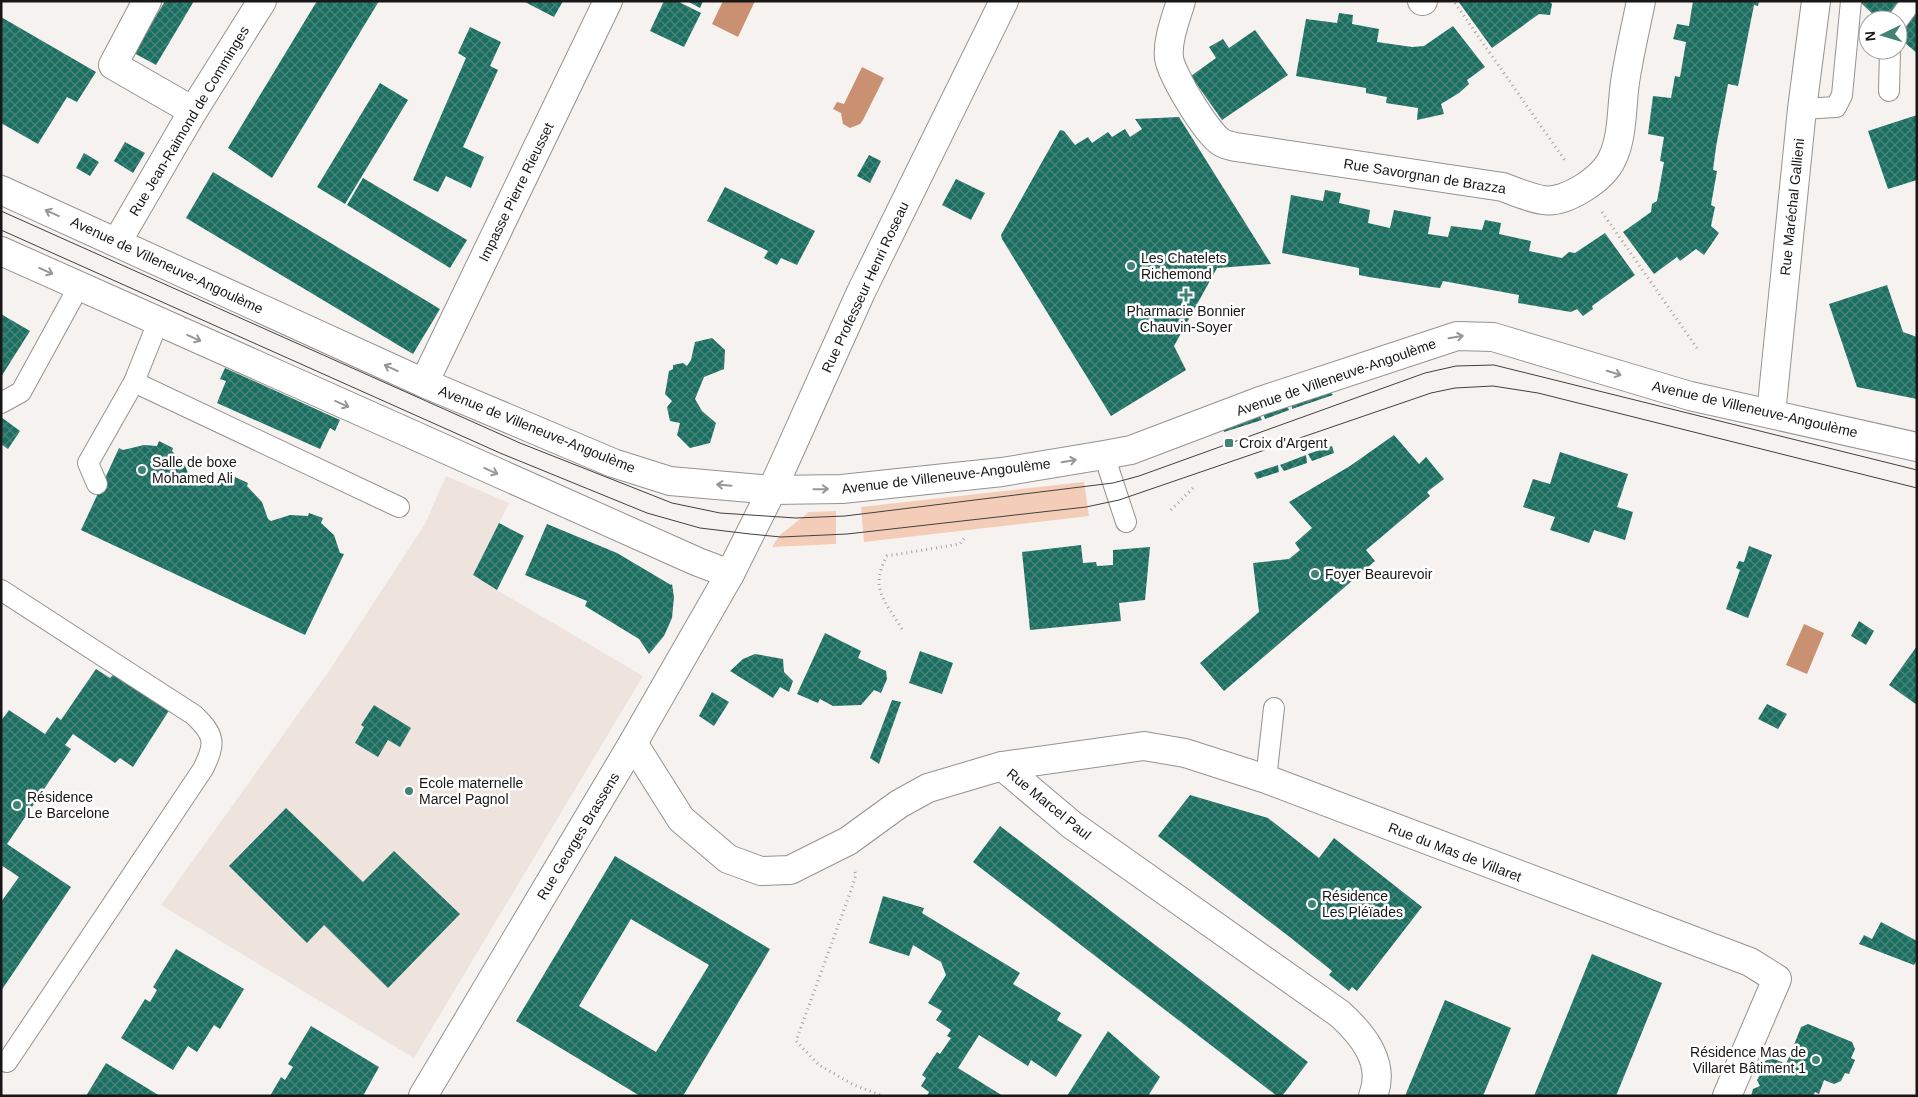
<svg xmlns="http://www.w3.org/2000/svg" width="1918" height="1097" font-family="Arial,sans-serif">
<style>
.built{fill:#eee3dd}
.green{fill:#f4cdb8}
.water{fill:#c99072}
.building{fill:url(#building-cross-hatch);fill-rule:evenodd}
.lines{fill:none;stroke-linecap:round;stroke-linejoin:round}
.service-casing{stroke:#959290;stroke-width:22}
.minor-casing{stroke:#959290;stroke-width:30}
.path{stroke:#a5a2a0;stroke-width:3;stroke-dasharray:1 4;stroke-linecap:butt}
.service{stroke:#fff;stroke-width:20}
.minor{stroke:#fff;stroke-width:28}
.tram{stroke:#434040;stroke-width:1}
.oneway{stroke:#979696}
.poi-dot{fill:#418375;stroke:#fff;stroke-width:2}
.labels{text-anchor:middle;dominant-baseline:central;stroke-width:5;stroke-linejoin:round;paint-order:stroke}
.street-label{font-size:14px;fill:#181616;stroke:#fff}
.poi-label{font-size:14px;fill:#181616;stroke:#fff;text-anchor:start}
</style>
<defs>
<pattern id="building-cross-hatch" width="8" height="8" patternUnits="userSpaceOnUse" patternTransform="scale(1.25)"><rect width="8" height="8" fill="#1a6f60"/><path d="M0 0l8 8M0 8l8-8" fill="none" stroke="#4a857b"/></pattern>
</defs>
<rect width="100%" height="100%" fill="#f6f2f0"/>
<polygon class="built" points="446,476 509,503 473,576 643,676 414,1058 161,905 329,671 425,524"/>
<g class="green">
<polygon points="1084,482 1089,516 864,542 861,507"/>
<polygon points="836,511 836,544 772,547 780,535 809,512"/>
</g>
<g class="water">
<polygon points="723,1 755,1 738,37 712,24"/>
<polygon points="862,67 884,78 863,120 860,124 850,128 843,124 841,113 833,109 837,102 844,104"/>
<polygon points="1804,624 1824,633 1807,674 1786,665"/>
</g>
<g class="building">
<polygon points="165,1 194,1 156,65 134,53"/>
<polygon points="317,1 379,1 272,178 228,148"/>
<polygon points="523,1 563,1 554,17"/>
<polygon points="664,1 677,1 701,13 684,47 650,31"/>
<polygon points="687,1 703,1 700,8"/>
<polygon points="1458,1 1549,1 1552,4 1550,15 1539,14 1492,48"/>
<polygon points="1693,1 1759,1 1758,6 1754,5 1738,86 1728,84 1716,147 1713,170 1717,171 1711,205 1715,207 1711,226 1719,233 1704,255 1696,249 1680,261 1677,257 1654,274 1623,232 1651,212 1652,204 1657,201 1664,162 1660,161 1664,137 1648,134 1653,96 1671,98 1675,76 1680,77 1686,42 1673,39 1674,36 1677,24 1689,26"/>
<polygon points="1859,1 1917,1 1917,53 1898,37 1898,20 1879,20"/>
<polygon points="1339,13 1353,15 1352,24 1379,29 1377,42 1412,47 1424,46 1453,26 1485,67 1467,80 1469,84 1459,93 1441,104 1444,114 1417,120 1418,108 1386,103 1387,97 1366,93 1366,88 1296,76 1306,19 1337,23"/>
<polygon points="1,17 96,72 77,102 67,97 38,144 1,123"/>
<polygon points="470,27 501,42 490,66 498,70 463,147 484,157 471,188 446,176 438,192 413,180 466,58 458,53"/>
<polygon points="1255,30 1288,75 1222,120 1191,76 1216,58 1209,47 1223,39 1229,48"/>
<polygon points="380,83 408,100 345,204 317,187"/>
<polygon points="1917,115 1917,180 1888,189 1868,131"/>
<polygon points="1179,117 1271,264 1217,268 1174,346 1186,370 1111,416 1002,239 1001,235 1060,130 1064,131 1075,145 1088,137 1092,143 1108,132 1112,137 1125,129 1130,137 1142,129 1135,119"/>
<polygon points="125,142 145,153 133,173 114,161"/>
<polygon points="84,153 99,162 90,176 76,168"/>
<polygon points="869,155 881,161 870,183 857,176"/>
<polygon points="213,172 440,309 413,354 186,218"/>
<polygon points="363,178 467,240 450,268 347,205"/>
<polygon points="956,179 985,193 971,220 942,205"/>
<polygon points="725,187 815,231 797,265 781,258 777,265 764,258 768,251 707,221"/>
<polygon points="1325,190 1341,193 1339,203 1370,210 1368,223 1390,228 1394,210 1431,217 1428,234 1448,237 1451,226 1482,230 1485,220 1501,223 1499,234 1531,241 1529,251 1557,257 1562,258 1569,252 1575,253 1605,233 1635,275 1592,306 1593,309 1583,316 1577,309 1571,312 1518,303 1519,295 1443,281 1440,288 1432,287 1369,277 1359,275 1359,268 1282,253 1291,195 1323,201"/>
<polygon points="1887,285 1903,332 1917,337 1917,399 1857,387 1829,304"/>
<polygon points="1,314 30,331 1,377"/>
<polygon points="712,338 725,350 724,369 704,377 695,399 702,411 716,423 710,443 690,448 677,435 680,423 670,421 667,407 672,401 665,394 669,371 673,369 673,365 683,363 687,366 691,360 695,342"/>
<polygon points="225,368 340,420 335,431 330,428 320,449 217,403 226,381 220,379"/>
<polygon points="1327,389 1333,395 1292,409 1291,401"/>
<polygon points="1286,403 1289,410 1265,419 1262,411"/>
<polygon points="1258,413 1262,420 1224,432 1223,426"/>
<polygon points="1,417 20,431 8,449 1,444"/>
<polygon points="1394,435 1419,464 1426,457 1444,479 1427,492 1430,496 1366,550 1375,561 1224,691 1200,663 1259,612 1253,563 1289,559 1300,550 1295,543 1312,528 1289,502 1350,466"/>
<polygon points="159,441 173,448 172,451 184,463 192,483 199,486 220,479 234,480 235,477 248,483 247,486 262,502 268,519 271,521 290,515 308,516 309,513 323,518 321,523 334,535 340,553 344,554 305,635 81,530 119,448 123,450 144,445 157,446"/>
<polygon points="1332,446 1334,453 1312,461 1308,454"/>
<polygon points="1560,452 1628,474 1617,507 1633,512 1625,540 1594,530 1589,543 1563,534 1550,530 1555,517 1523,507 1533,479 1550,484"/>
<polygon points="1306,455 1307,463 1284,471 1280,465"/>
<polygon points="1278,465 1279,472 1257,479 1254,473"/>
<polygon points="499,523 524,536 497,590 473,575"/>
<polygon points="547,524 617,553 671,585 672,584 674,597 672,618 664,636 649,654 639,639 585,606 587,601 525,575"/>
<polygon points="1081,545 1083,563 1096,562 1097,566 1113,565 1113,550 1150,547 1145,600 1119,603 1121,621 1030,630 1022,552"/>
<polygon points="1749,546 1772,555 1748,618 1726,609 1740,570 1736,568 1739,561 1744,562"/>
<polygon points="1859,621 1874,631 1866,645 1851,636"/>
<polygon points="825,633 861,651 858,658 886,671 887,679 881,693 874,690 861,705 833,706 820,699 818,703 797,694"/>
<polygon points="1917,646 1917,705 1889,685"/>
<polygon points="920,651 953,663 942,694 909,683"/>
<polygon points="755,654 783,659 784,672 793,681 789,692 780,687 773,698 730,671 743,659"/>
<polygon points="96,669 110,678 116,672 170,709 133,767 120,758 115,763 73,734 65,745 71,749 7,844 71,887 1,991 1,902 19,877 1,865 1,721 9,710 45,734 57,717 61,720"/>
<polygon points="712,692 729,702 714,726 699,716"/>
<polygon points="892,700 901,702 879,764 870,758"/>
<polygon points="1767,704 1787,714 1778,729 1758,719"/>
<polygon points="374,705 411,728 400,747 388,740 378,757 355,743 364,727 361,725"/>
<polygon points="1190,795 1268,818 1319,858 1334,838 1422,907 1357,991 1352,987 1349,991 1329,975 1332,971 1291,938 1158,836"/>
<polygon points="286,808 363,882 394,851 460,914 388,988 324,925 307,943 229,866"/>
<polygon points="1000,826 1308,1062 1282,1096 1277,1096 973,862"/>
<path d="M615,856L770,949L683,1096H640L516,1021ZM631,919L709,965L656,1052L579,1006Z"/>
<polygon points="883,896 924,908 922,913 1020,973 1013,984 1061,1013 1057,1020 1082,1035 1056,1077 1031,1060 1028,1066 979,1035 958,1068 1003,1096 927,1096 929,1092 921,1086 926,1078 922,1075 937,1052 940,1054 951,1038 947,1036 951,1030 936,1020 942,1011 928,1003 946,975 941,962 913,945 909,956 869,943"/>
<polygon points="1881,922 1917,941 1917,960 1914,965 1859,944 1864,935 1872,939"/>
<polygon points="176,949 244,989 220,1029 214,1025 197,1052 188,1046 173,1070 121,1038 145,999 150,1002 157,990 153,987"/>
<polygon points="1592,954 1662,983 1616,1096 1534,1096"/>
<polygon points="1445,1000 1511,1028 1483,1096 1405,1096"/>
<polygon points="1808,1024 1852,1042 1855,1049 1851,1058 1855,1060 1849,1074 1845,1073 1841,1081 1834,1084 1824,1080 1819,1094 1815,1092 1813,1096 1751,1096 1753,1089 1760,1086 1757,1080 1760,1075 1766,1072 1763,1066 1765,1061 1772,1058 1786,1064 1790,1055 1797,1052 1794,1045 1801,1027"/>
<polygon points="311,1026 379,1067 363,1096 270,1096 281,1077 285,1080 293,1067 288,1064"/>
<polygon points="1108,1031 1160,1077 1148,1096 1067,1096"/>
<polygon points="106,1063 160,1096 86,1096"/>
</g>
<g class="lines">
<g class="service-casing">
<g id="service">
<polyline points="1898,20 1912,1"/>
<polyline points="1889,91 1890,50"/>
<polyline points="1802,109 1836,107 1842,95 1851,1"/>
<polyline points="134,382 399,507"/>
<polyline points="1,403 21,392 72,299 75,284"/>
<polyline points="1104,455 1126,522"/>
<polyline points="97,484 88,463 134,382 158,322"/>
<path d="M1,590L194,715C215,735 216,743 203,769L7,1062"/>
<polyline points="1266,779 1274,708"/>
</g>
</g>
<g class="minor-casing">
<g id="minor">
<polyline points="147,1 113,65 193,111"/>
<path d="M1181,1C1176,18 1167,40 1169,58C1171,74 1207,134 1221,142C1225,145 1231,146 1236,147L1503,187C1516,192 1530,198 1543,200C1565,204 1603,179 1612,159C1624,135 1621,102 1626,76C1630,51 1636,26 1641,1"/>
<polyline points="1422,1 1423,1"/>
<polyline points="1,190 424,383 613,463 670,481 772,490 842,489 1002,472 1104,455 1131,450 1260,401 1457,336 1493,337 1690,396 1917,447"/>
<polyline points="117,242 193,111 262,1"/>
<polyline points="1,251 698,562 730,574"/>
<polyline points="424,383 608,1"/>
<polyline points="1771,414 1802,109 1816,1"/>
<path d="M633,743L681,819L728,859L761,871L790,870L848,841L899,804L928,788L1002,766L1072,825L1340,1014C1363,1035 1386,1063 1373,1096"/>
<polyline points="1002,766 1144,746 1185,753 1266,779 1750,962 1777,979 1727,1096"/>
<polyline points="423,1096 633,743 730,574 772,490 861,292 1004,1"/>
</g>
</g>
<g class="path">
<polyline points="1455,3 1566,162"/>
<polyline points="1602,212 1699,351"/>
<polyline points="1171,510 1193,488"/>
<path d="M902,629C885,601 869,588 887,556L960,544L965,537"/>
<polyline points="855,872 856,875 850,893 796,1041 819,1065 854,1085 883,1096"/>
</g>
<use href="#service" class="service"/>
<use href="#minor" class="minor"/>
<g class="tram">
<polyline points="1,211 520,443 672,503 720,513 796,518 845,516 1113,483 1139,476 1425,373 1456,366 1494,365 1917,470"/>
<polyline points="1,230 500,453 647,513 700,528 750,534 781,537 847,534 1086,507 1119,500 1431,393 1455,388 1493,386 1538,393 1917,488"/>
</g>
</g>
<defs><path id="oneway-shaft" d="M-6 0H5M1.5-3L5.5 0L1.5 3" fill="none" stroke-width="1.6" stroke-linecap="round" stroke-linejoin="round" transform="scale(1.25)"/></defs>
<g class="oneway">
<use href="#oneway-shaft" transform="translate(52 213) rotate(-156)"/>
<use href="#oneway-shaft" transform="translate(46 271) rotate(24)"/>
<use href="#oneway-shaft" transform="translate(1456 337) rotate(-9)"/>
<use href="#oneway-shaft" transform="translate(194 338) rotate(24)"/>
<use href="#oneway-shaft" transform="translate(391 368) rotate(-155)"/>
<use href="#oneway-shaft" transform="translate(1614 373) rotate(17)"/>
<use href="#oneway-shaft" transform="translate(342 404) rotate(24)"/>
<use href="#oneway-shaft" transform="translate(1069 461) rotate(-9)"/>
<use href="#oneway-shaft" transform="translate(491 471) rotate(24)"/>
<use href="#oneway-shaft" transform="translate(724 485) rotate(-175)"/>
<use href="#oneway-shaft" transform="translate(821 489) rotate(-1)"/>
</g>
<g class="poi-dot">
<circle cx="1131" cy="266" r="5"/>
<path d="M1183.5 287.5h5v5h5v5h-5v5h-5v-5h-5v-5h5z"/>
<rect x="1224" y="438" width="10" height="10" rx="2.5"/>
<circle cx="142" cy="470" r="5"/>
<circle cx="1315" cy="574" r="5"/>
<circle cx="409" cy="791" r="5"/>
<circle cx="17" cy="805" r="5"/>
<circle cx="1312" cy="904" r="5"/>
<circle cx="1816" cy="1060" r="5"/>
</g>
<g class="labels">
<g class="street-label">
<text transform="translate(189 121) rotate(-59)">Rue Jean-Raimond de Comminges</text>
<text transform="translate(1425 176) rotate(9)">Rue Savorgnan de Brazza</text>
<text transform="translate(516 192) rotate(-64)">Impasse Pierre Rieusset</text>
<text transform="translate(1792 207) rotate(-84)">Rue Maréchal Gallieni</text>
<text transform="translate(167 265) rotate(25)">Avenue de Villeneuve-Angoulème</text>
<text transform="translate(865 287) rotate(-65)">Rue Professeur Henri Roseau</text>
<text transform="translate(1336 377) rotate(-19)">Avenue de Villeneuve-Angoulème</text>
<text transform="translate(1755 409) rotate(13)">Avenue de Villeneuve-Angoulème</text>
<text transform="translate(537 429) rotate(22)">Avenue de Villeneuve-Angoulème</text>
<text transform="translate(946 476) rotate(-7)">Avenue de Villeneuve-Angoulème</text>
<text transform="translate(1049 804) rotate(39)">Rue Marcel Paul</text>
<text transform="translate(578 836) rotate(-59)">Rue Georges Brassens</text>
<text transform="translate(1455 852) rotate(21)">Rue du Mas de Villaret</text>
</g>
<g class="poi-label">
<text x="1141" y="258">Les Chatelets<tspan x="1141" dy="16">Richemond</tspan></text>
<text x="1186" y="311" text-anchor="middle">Pharmacie Bonnier<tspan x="1186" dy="16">Chauvin-Soyer</tspan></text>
<text x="1239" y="443">Croix d'Argent</text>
<text x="152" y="462">Salle de boxe<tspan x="152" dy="16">Mohamed Ali</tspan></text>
<text x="1325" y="574">Foyer Beaurevoir</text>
<text x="419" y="783">Ecole maternelle<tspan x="419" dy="16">Marcel Pagnol</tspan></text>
<text x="27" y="797">Résidence<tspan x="27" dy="16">Le Barcelone</tspan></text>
<text x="1322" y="896">Résidence<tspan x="1322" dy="16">Les Pléïades</tspan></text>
<text x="1806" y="1052" text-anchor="end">Résidence Mas de<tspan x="1806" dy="16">Villaret Bâtiment 1</tspan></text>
</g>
</g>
<rect width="1918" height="1097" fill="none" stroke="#181616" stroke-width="5"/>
<g transform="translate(1883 35) rotate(265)"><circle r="24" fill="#ffffff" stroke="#a3a2a2"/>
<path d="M0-4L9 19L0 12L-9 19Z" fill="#418375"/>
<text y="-8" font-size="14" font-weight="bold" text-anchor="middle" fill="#181616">N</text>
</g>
</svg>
